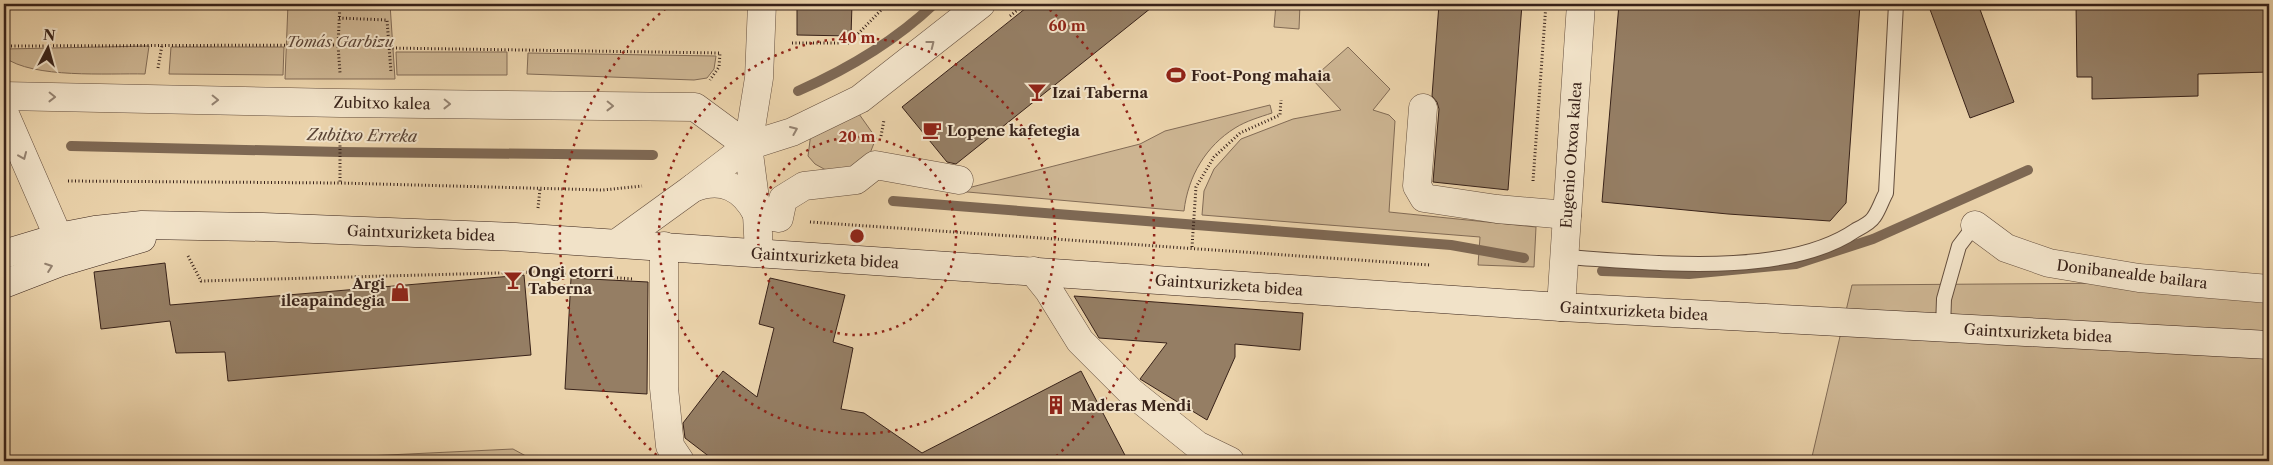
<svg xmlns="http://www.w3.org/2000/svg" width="2273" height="465" font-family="'Libre Caslon Text',serif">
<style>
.green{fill:#ccb491;stroke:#826b55}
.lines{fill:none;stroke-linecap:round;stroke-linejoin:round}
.stream{stroke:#7e6853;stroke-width:10}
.building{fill:#957e64;stroke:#382219}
.lane-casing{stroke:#644e3d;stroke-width:16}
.street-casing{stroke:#644e3d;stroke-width:29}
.secondary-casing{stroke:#382219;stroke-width:29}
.path{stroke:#382219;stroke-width:3;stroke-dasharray:1 2.5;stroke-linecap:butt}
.lane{stroke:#f1e2c8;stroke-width:14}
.street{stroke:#f1e2c8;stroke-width:28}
.secondary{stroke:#f1e2c8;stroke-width:28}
.oneway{stroke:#948270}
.ring{fill:none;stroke:#8f2418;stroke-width:2.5;stroke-dasharray:2.5 5}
.labels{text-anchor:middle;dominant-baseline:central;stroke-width:4;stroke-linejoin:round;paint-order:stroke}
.park-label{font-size:15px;font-style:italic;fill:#5d4637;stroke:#f1e2c8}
.poi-label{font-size:15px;font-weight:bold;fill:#382219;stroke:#f1e2c8;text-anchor:start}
.street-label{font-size:15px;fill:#382219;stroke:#f1e2c8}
.water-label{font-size:16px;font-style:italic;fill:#5b4536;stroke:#f1e2c8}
.centre{fill:#8f2418;stroke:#f1e2c8;stroke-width:2.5}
.ring-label{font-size:15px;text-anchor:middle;font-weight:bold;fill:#8f2418;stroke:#f1e2c8;stroke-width:4;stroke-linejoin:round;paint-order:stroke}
</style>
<rect width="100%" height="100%" fill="#ead2aa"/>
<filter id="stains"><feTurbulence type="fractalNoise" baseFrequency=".004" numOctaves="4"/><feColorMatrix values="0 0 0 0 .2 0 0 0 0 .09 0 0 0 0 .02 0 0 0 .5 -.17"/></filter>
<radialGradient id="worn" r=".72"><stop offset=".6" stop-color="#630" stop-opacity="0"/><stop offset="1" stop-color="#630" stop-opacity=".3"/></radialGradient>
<g class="green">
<polygon points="288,4 390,4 395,79 285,79"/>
<polygon points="1276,4 1300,4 1299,29 1274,27"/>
<path d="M149,46L145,74C108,73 33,79 4,57V49Z"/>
<polygon points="171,47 284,47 283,75 169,74"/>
<polygon points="1348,47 1390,89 1373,110 1389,115 1395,121 1389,212 1536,227 1534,267 1478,265 1480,237 1202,215 1204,191 1214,169 1241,139 1293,119 1341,110 1312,79"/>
<polygon points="396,52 507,52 507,75 397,75"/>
<polygon points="528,53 716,56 714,69 707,78 694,80 527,74"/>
<path d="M1270,105L1272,113C1260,117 1246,121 1235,128C1206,146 1188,176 1184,211L956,191L1140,144L1165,131Z"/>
<polygon points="859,114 876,138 867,161 840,173 824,169 815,164 808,156 811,133"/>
<polygon points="2269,282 2269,461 1811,461 1852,285"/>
<polygon points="513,449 535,461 262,461"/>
</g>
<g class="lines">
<g class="stream">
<path d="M798,91C848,69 895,41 934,4"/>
<polyline points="71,146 340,152 653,155"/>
<polyline points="893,201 1451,245 1524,258"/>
<polyline points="1602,271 1689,274 1796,264 1873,239 2028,170"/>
</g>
</g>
<g class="building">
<polygon points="797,4 852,4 851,36 797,35"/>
<polygon points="1031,4 1156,4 956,164 947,162 902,107"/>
<polygon points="1439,4 1522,4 1508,190 1433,182 1439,109 1437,102 1432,96"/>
<polygon points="1619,4 1860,4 1846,203 1830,221 1728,214 1602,202"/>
<polygon points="1928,4 1978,4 2014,102 1970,118"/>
<polygon points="2076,4 2269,4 2269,72 2198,74 2198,96 2092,99 2092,77 2077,77"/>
<polygon points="165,263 170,305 524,275 531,355 228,381 225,352 176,353 170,321 101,329 94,272"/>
<polygon points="571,278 648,282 647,394 565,389"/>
<polygon points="770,278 845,295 833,342 853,348 841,409 864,413 922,453 1081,371 1128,461 715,461 685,438 683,423 723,371 757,397 774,328 759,324"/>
<polygon points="1074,296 1303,313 1300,350 1235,344 1235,357 1207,420 1140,379 1167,343 1099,338"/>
</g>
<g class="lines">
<g class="lane-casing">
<g id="lane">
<path d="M1565,257C1648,262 1785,279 1856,230C1862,227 1871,222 1874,217C1879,210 1882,200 1886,193L1896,4"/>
<polyline points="1943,327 1944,299 1959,246 1975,225"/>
</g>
</g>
<g class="street-casing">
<g id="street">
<polyline points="4,96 340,103 695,107 748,146"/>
<polyline points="1423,108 1417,186 1424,198 1497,209 1567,215"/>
<polyline points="4,112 57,234 67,242 81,247"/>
<polyline points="693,188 748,146 792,132 860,99 981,4"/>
<polyline points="757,214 779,218 783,199 804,186 856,180 875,165 959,180"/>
<polyline points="1975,225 2006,248 2049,263 2139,278 2269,289"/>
<path d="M617,243L693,188C722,177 743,187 757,214"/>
<polyline points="664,246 664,388 670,446 680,461"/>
<polyline points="759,253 757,214 748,146 759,78 762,4"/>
<polyline points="1033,271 1049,291 1080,341 1131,392 1197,445 1230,461"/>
<polyline points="1561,307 1581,4"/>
</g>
</g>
<g class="secondary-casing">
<g id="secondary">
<polyline points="4,254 64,236 95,230 142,225 263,227 515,237 1561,307 2269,345"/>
<polyline points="4,284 61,262 142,238"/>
</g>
</g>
<g class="path">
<polyline points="1010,16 1025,4"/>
<polyline points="339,18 387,20 391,72"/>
<polyline points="792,43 849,43 887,4"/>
<polyline points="338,45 340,4"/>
<polyline points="4,46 338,45 340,73"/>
<polyline points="389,48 720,53 719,67 710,80"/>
<polyline points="158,68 162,45"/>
<polyline points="340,135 340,183 603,190 642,186"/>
<polyline points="881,136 884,120"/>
<polyline points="68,181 340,183"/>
<polyline points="1533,181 1546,4"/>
<polyline points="538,208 540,189"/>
<polyline points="810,222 1430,265"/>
<polyline points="1192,247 1196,187 1214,157 1240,133 1280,115 1281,100"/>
<polyline points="188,256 201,281 534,272 633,279"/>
</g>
<use href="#lane" class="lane"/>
<use href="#street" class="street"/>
<use href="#secondary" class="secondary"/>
</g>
<defs><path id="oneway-chevron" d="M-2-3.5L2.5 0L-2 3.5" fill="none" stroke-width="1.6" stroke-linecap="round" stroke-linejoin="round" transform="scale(1.25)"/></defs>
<g class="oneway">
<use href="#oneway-chevron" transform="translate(931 44) rotate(-38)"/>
<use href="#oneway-chevron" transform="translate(52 97) rotate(1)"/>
<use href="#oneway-chevron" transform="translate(215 100) rotate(1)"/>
<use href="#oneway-chevron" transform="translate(447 104) rotate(1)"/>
<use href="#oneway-chevron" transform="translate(610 106) rotate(1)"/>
<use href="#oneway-chevron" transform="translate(794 130) rotate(-23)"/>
<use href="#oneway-chevron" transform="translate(23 156) rotate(67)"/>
<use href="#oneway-chevron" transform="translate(49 267) rotate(-20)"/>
</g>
<g class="ring">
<circle cx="857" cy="236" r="99"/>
<circle cx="857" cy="236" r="198"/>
<path d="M662 460A297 297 0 0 1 670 5M1044 5A297 297 0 0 1 1052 460"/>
</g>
<defs>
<g id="stadium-bare" transform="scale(1.5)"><path d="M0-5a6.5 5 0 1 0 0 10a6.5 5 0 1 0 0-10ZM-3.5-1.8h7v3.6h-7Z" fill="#8f2418" stroke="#f1e2c8" stroke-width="2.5" paint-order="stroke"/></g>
<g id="bar-bare" transform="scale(1.5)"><path d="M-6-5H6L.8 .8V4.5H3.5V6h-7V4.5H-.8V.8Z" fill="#8f2418" stroke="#f1e2c8" stroke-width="2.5" paint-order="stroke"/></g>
<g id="cafe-bare" transform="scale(1.5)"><path d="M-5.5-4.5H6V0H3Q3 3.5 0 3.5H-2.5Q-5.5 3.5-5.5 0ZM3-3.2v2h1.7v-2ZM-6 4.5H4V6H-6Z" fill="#8f2418" stroke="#f1e2c8" stroke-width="2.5" paint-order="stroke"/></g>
<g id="shop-bare" transform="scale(1.5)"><path d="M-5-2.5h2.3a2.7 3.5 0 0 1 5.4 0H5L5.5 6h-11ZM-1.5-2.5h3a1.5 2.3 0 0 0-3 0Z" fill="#8f2418" stroke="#f1e2c8" stroke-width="2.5" paint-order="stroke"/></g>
<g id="building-bare" transform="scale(1.5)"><path d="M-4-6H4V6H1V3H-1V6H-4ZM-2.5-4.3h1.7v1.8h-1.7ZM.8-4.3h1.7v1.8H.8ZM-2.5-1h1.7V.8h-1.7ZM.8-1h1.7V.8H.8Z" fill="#8f2418" stroke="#f1e2c8" stroke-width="2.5" paint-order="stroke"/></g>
</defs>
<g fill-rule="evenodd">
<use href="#stadium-bare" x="1176" y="75"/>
<use href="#bar-bare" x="1037" y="92"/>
<use href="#cafe-bare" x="932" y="130"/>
<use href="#bar-bare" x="513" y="280"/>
<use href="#shop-bare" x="400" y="292"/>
<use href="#building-bare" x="1056" y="405"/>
</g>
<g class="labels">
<g class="park-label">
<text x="340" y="41">Tomás Garbizu</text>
</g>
<g class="poi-label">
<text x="1191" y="75">Foot-Pong mahaia</text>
<text x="1052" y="92">Izai Taberna</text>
<text x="947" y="130">Lopene kafetegia</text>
<text x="528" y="271">Ongi etorri<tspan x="528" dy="17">Taberna</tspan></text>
<text x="385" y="283" text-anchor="end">Argi<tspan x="385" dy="17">ileapaindegia</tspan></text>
<text x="1071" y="405">Maderas Mendi</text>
</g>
<g class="street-label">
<text transform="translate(382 103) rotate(1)">Zubitxo kalea</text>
<text transform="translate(1571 155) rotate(-86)">Eugenio Otxoa kalea</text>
<text transform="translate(421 233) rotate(2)">Gaintxurizketa bidea</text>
<text transform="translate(825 258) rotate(4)">Gaintxurizketa bidea</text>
<text transform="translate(2132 274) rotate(7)">Donibanealde bailara</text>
<text transform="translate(1229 285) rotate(4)">Gaintxurizketa bidea</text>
<text transform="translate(1634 311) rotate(3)">Gaintxurizketa bidea</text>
<text transform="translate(2038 333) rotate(3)">Gaintxurizketa bidea</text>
</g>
<g class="water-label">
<text transform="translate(362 135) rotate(1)">Zubitxo Erreka</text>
</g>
</g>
<circle cx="857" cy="236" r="8" class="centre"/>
<g class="ring-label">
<text x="1067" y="31">60 m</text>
<text x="857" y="43">40 m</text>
<text x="857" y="142">20 m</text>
</g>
<rect width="2273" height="465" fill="none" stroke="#ead2aa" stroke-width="20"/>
<rect x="5" y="5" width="2263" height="455" fill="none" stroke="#382219" stroke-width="2.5"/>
<rect x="10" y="10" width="2253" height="445" fill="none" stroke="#382219"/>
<g transform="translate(48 48) rotate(6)" stroke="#f1e2c8" stroke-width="4" paint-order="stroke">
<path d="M0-4L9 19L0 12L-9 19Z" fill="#382219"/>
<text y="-8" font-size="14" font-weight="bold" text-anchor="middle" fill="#382219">N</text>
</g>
<rect width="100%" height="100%" filter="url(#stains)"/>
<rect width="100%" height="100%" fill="url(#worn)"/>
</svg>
